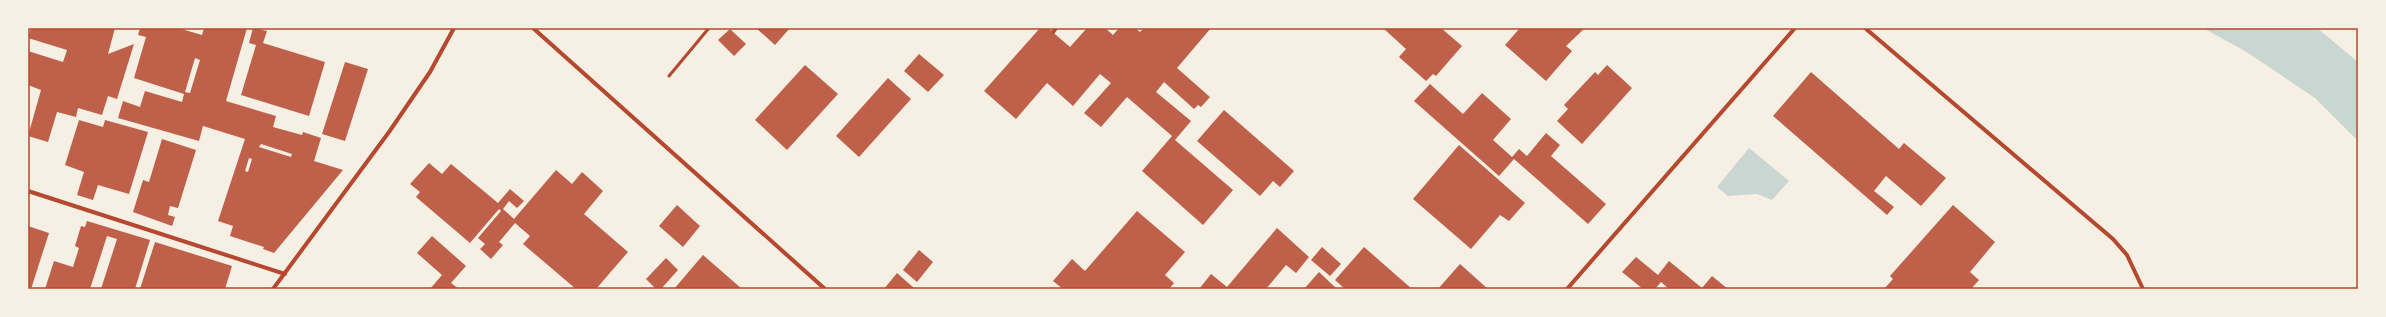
<svg xmlns="http://www.w3.org/2000/svg" width="2386" height="317" font-family="Ubuntu,sans-serif">
<style>
.water{fill:#c9d6d2}
.building{fill:#bf614a;fill-rule:evenodd}
.lines{fill:none;stroke-linecap:round;stroke-linejoin:round}
.service{stroke:#b5482f;stroke-width:3}
.minor{stroke:#b5482f;stroke-width:4}
.neatline{fill:none;stroke:#b5482f;stroke-width:1.5}
</style>
<rect width="100%" height="100%" fill="#f6efe4"/>
<g class="water">
<polygon points="2203,28 2317,28 2358,62 2358,141 2315,98 2245,51"/>
<polygon points="1749,148 1789,181 1772,200 1757,194 1728,196 1717,187"/>
</g>
<g class="building">
<polygon points="31,28 115,28 108,54 134,44 117,99 108,96 102,115 78,108 76,117 57,112 48,142 28,136 41,90 28,85 28,51 63,62 67,50 28,38"/>
<path d="M140,28H178L202,35L204,28H247L226,101L276,116L273,127L302,135L303,132L321,138L314,161L343,170L274,253L263,249L264,247L230,236L233,226L218,221L245,139L203,126L199,141L118,118L123,101L140,107L145,91L182,102L184,94L134,78L146,37L138,35ZM195,58L200,60L190,93L185,92ZM261,144L292,154L291,157L259,147ZM249,158L252,159L248,172L245,171Z"/>
<polygon points="253,28 267,31 263,43 325,62 309,116 241,95 256,45 249,43"/>
<polygon points="756,28 790,28 775,45"/>
<polygon points="1040,28 1048,28 1070,47 1087,28 1105,28 1113,35 1119,28 1135,28 1140,32 1144,28 1211,28 1177,68 1210,97 1201,107 1198,105 1194,109 1164,82 1156,92 1191,121 1175,140 1233,190 1203,225 1142,171 1172,136 1127,97 1101,127 1084,113 1111,83 1100,74 1073,106 1047,83 1016,119 984,91"/>
<polygon points="1383,28 1441,28 1462,46 1436,76 1433,74 1426,81 1399,57 1406,49"/>
<polygon points="1520,28 1585,28 1566,46 1572,51 1546,81 1505,45"/>
<polygon points="730,29 746,44 734,56 718,40"/>
<polygon points="919,54 944,75 928,92 904,71"/>
<polygon points="345,62 368,69 345,141 322,134"/>
<polygon points="805,65 838,94 787,150 755,120"/>
<polygon points="1607,65 1632,88 1582,144 1557,121 1568,109 1564,105 1595,72 1598,75"/>
<polygon points="1811,72 1899,149 1904,143 1946,178 1921,206 1886,176 1874,191 1894,207 1887,215 1773,116"/>
<polygon points="888,78 911,99 859,157 836,136"/>
<polygon points="1430,84 1463,114 1482,93 1511,119 1493,140 1512,157 1519,149 1527,156 1546,133 1560,145 1551,156 1606,204 1588,224 1514,159 1499,176 1414,101"/>
<polygon points="1224,110 1294,171 1280,187 1273,181 1260,196 1197,141"/>
<polygon points="79,120 103,127 105,120 148,132 129,194 98,185 93,200 77,195 84,172 65,165"/>
<polygon points="162,139 196,150 178,208 170,206 168,215 175,217 172,226 133,212 143,180 149,182"/>
<polygon points="1459,145 1525,203 1509,221 1500,215 1471,249 1413,199"/>
<polygon points="429,163 442,174 451,164 498,203 510,189 524,201 517,208 509,201 503,209 514,219 556,170 572,184 582,172 603,191 584,214 628,252 596,289 576,289 523,244 530,236 515,223 499,242 503,245 491,259 480,249 485,244 478,238 501,211 499,209 470,243 416,197 420,192 410,184"/>
<polygon points="677,205 700,226 683,247 659,226"/>
<polygon points="1953,205 1995,242 1970,272 1979,280 1971,289 1884,289 1893,279 1890,276"/>
<polygon points="1137,211 1185,252 1165,275 1174,283 1169,289 1063,289 1053,281 1072,259 1085,271"/>
<polygon points="87,221 150,240 135,289 101,289 117,239 107,236 90,289 45,289 54,261 73,267 79,248 75,246 81,226 85,227"/>
<polygon points="28,226 49,233 31,289 28,289"/>
<polygon points="1277,228 1309,257 1296,273 1286,265 1266,289 1199,289 1211,274 1227,287"/>
<polygon points="432,236 466,266 451,283 459,289 430,289 442,275 417,253"/>
<polygon points="155,242 232,266 225,289 140,289"/>
<polygon points="1322,247 1341,264 1330,276 1311,260"/>
<polygon points="1364,247 1412,289 1345,289 1335,280"/>
<polygon points="919,250 933,262 917,282 903,270"/>
<polygon points="703,255 742,289 674,289"/>
<polygon points="1636,257 1658,275 1669,261 1702,288 1712,276 1728,289 1669,289 1661,282 1655,289 1643,289 1622,272"/>
<polygon points="666,258 678,270 661,289 656,289 646,279"/>
<polygon points="1460,264 1488,289 1438,289"/>
<polygon points="1319,272 1337,289 1304,289"/>
<polygon points="897,273 915,289 884,289"/>
</g>
<g class="lines">
<polyline class="service" points="669,76 709,28"/>
<g class="minor">
<polyline points="533,28 825,289"/>
<polyline points="1865,28 2113,239 2127,255 2143,289"/>
<polyline points="1053,32 1056,28"/>
<polyline points="28,191 285,274"/>
<polyline points="273,289 389,132 430,72 454,28"/>
<polyline points="1567,289 1795,28"/>
</g>
</g>
<rect width="2386" height="317" fill="none" stroke="#f6efe4" stroke-width="58"/>
<rect x="29" y="29" width="2328" height="259" class="neatline"/>
</svg>
